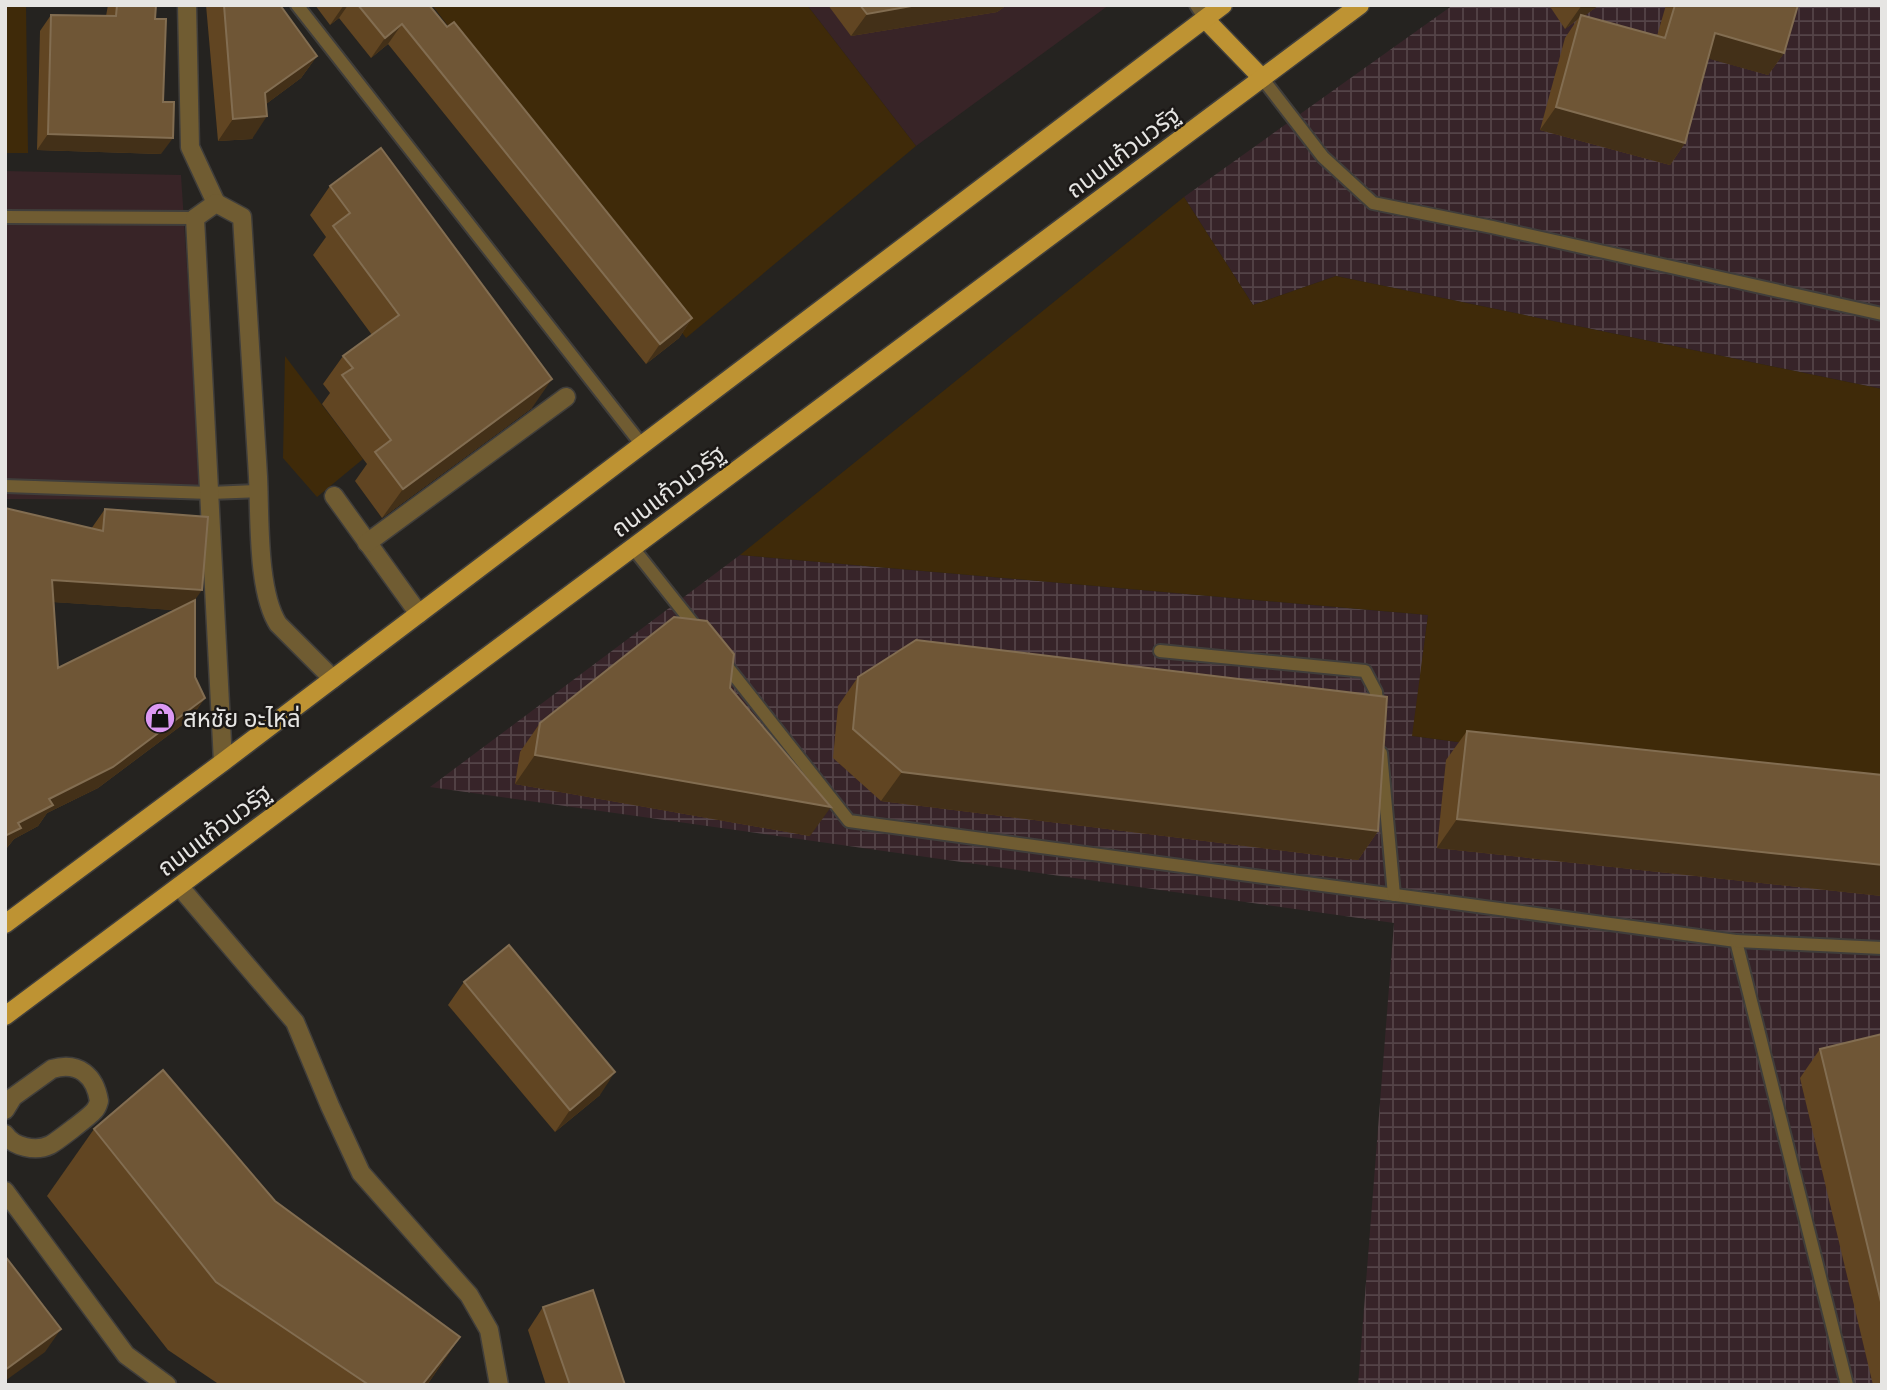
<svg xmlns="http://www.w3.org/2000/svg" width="1887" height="1390" font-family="Ubuntu,'Noto Sans Thai',sans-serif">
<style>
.commercial{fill:#382427}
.industrial{fill:url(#industrial-grid)}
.green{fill:#3f2a09}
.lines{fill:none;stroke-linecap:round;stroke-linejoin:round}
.lane-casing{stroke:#403e3b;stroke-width:16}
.street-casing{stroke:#403e3b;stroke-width:21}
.primary-casing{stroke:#403e3b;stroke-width:21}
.lane{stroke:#705c32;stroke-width:12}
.street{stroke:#705c32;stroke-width:18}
.primary{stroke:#be9333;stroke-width:18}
.wall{fill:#614522;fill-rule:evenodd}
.shaded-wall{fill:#433018}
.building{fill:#6f5636;stroke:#826d51;stroke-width:2}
.labels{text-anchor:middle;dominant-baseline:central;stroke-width:5;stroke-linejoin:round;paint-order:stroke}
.street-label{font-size:24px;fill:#e6e5e3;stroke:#1c1917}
.poi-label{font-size:24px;fill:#e6e5e3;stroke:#1c1917;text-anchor:start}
</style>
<defs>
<pattern id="industrial-grid" width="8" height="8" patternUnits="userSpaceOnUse" patternTransform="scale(1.75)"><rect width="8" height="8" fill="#372429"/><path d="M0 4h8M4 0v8" fill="none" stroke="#544448"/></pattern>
</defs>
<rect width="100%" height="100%" fill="#252320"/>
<g class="commercial">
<polygon points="807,5 1109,5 916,146"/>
<polygon points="5,171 181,175 202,500 5,499"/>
</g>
<g class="industrial">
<polygon points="1453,5 1882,5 1882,389 1336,276 1253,305 1184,197"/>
<polygon points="740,555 1428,615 1413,736 1882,798 1882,1385 1358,1385 1394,923 430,787"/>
</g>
<g class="green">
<polygon points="5,5 26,5 28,153 5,153"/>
<polygon points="432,5 807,5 916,146 686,338"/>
<polygon points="1184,197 1253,305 1336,276 1882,389 1882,798 1412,736 1428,615 740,555"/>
<polygon points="285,356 363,459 317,497 283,458"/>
</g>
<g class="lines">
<g class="lane-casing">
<g id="lane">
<polyline points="297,5 642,445"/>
<polyline points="1196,5 1205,19"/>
<polyline points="1262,78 1323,157 1373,203 1492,227 1882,314"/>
<polyline points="5,217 195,218"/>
<polyline points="5,486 210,493 259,491"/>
<polyline points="633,548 698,630"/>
<polyline points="1160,651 1365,671 1376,692 1378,711"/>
<polyline points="722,660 849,821 1736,941 1847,1385"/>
<polyline points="1381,753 1394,895"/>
<polyline points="1736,941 1882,948"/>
</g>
</g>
<g class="street-casing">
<g id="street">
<polyline points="187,5 190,147 216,203"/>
<polyline points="334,496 419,614"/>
<polyline points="367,543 566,397"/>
<path d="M223,762L195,218L216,203L242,217C247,303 253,390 258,477C260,517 257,591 278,624L333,679"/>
<polyline points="179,886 295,1022 330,1106 361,1173 469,1295 489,1330 499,1385"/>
<path d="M5,1110L13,1097L52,1069C79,1061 95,1076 99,1101C98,1105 97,1108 94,1111C90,1116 56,1142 50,1145C36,1152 13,1147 5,1134"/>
<polyline points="5,1191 126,1355 167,1385"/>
</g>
</g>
<g class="primary-casing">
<g id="primary">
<polyline points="1205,19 1262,78"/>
<polyline points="5,924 223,762 1223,5"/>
<polyline points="5,1016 1360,5"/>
</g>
</g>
<use href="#lane" class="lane"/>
<use href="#street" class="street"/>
<use href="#primary" class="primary"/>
</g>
<g class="wall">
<polygon points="108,5 156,5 155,19 161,154 37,150 40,31 51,15 106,16"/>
<polygon points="206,5 280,5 317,56 301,78 266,104 252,139 218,141"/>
<polygon points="315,5 429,5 692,318 679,338 646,364 388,44 371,58 339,18 330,25"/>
<polygon points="828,5 1007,5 997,12 851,36"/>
<polygon points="1549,5 1599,5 1584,16 1657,36 1666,5 1798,5 1784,53 1768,75 1708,58 1685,143 1670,165 1540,130 1565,38 1577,20 1565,29"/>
<polygon points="330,186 532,408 382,518 355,481 367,464 322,404 330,393 323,384 343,356 372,335 313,255 326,237 310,215"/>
<path d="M5,508L91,529L105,509L195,601V677L205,698L190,719L98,788L47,813L38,826L14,839L6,849ZM54,602L85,604L174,610L58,668Z"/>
<polygon points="858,677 1378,831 1358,860 881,801 833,758 838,706"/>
<polygon points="730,688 810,836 515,784 520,752 540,723"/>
<polygon points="1467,731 1882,775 1882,896 1437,848 1446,760"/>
<polygon points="464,982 600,1095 555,1132 448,1005"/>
<polygon points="1882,1034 1882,1385 1873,1385 1800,1078 1820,1049"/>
<polygon points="94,1129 275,1201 460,1337 427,1385 220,1385 168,1350 47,1196"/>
<polygon points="543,1307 625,1385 546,1385 528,1330"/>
</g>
<g class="shaded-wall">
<polygon points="344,5 348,5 339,18 330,25"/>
<polygon points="917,5 1007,5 997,12 851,36 867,14"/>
<polygon points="1582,5 1599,5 1580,19 1581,15 1577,20 1565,29"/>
<polygon points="402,24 388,44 371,58 385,38"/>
<polygon points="1715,33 1784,53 1768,75 1699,56"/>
<polygon points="317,56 301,78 250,116 265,93"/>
<polygon points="1556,107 1685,143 1670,165 1540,130"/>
<polygon points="267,116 252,139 218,141 233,119"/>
<polygon points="48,134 173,138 161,154 37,150"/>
<polygon points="692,318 679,338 646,364 660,344"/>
<polygon points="552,379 532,408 382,518 403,489"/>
<polygon points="52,580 202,590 187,611 37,601"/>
<polygon points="205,698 190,719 98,788 47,813 38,826 14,839 5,850 5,836 18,823 49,799"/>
<polygon points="535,755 831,807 810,836 515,784"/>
<polygon points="902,772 1378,831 1358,860 881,801"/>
<polygon points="1457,819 1882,865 1882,896 1437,848"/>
<polygon points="615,1072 600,1095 555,1132 570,1110"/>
<polygon points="61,1329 45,1352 5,1381 5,1370"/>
<polygon points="460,1337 427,1385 422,1385"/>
</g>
<g class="building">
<polygon points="117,5 156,5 155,19 166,19 163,102 174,102 173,138 48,134 51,15 116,16"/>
<polygon points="224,5 280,5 317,56 265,93 267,116 233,119"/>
<polygon points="358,5 429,5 447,27 454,22 692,318 660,344 402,24 385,38"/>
<polygon points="860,5 917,5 867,14"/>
<polygon points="1675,5 1798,5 1784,53 1715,33 1685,143 1556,107 1581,15 1665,38"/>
<polygon points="381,148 552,379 403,489 375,452 391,440 342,375 353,368 343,356 399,315 333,226 350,213 330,186"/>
<polygon points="5,508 103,531 105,509 208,517 202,590 52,580 58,668 195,600 195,677 205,698 113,767 49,799 53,805 18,823 21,828 5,836"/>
<polygon points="674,617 707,621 734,654 730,688 831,807 535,755 540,723"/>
<polygon points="916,640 1387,697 1378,831 902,772 853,729 858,677"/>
<polygon points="1467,731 1882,775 1882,865 1457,819"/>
<polygon points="509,945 615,1072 570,1110 464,982"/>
<polygon points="1882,1034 1882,1306 1820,1049"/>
<polygon points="163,1070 275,1201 460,1337 422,1385 369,1385 216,1282 94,1129"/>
<polygon points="5,1256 61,1329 5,1370"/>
<polygon points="593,1290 625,1385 570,1385 543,1307"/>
</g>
<defs>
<g id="shop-disc" transform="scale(1.575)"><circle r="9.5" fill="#dc99f4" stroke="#1c1917"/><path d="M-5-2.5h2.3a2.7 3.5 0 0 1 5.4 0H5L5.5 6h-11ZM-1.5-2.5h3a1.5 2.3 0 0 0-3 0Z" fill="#111"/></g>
</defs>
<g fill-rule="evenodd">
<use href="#shop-disc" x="160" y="718"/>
</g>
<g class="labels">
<g class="street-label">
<text transform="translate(1123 152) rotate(-37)">ถนนแก้วนวรัฐ</text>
<text transform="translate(668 491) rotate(-37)">ถนนแก้วนวรัฐ</text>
<text transform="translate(214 830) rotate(-37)">ถนนแก้วนวรัฐ</text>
</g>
<g class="poi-label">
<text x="183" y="718">สหชัย อะไหล่</text>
</g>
</g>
<rect width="1887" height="1390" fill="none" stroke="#e6e5e3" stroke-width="14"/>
</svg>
